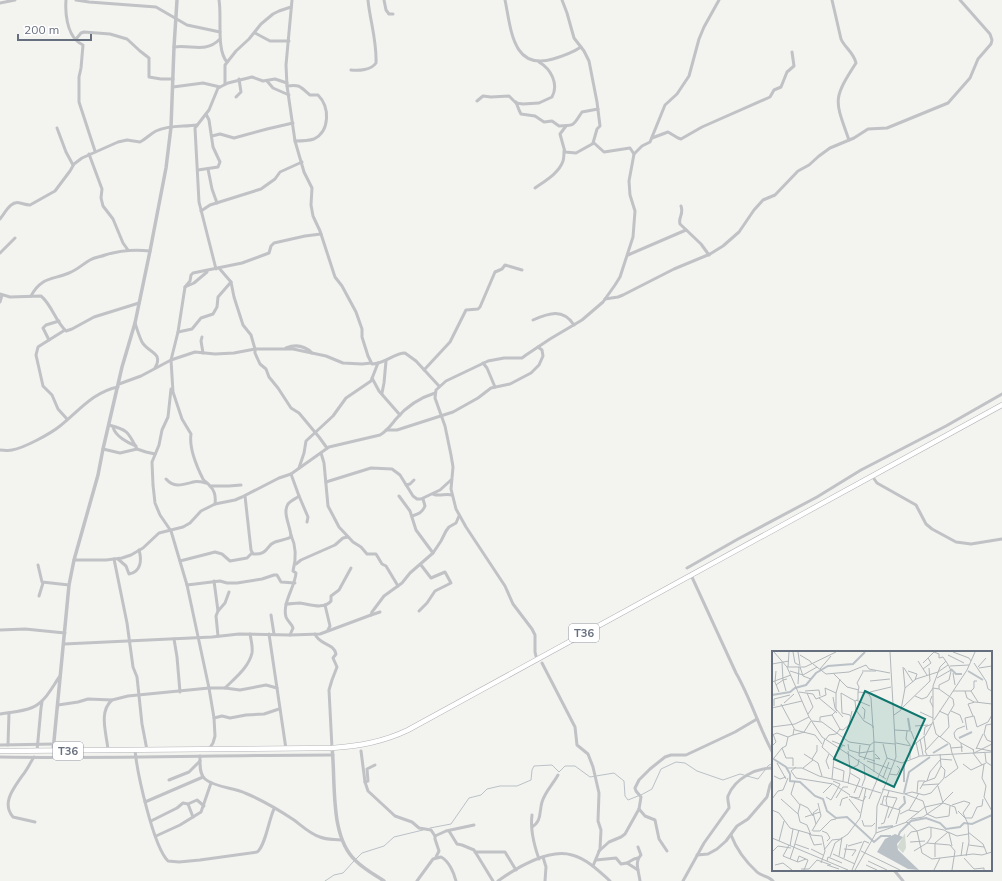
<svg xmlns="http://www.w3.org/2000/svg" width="1002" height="881" font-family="Mulish,sans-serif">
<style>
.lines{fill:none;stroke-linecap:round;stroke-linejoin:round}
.stream{stroke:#bac1c7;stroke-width:1}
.trunk-casing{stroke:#b2b4b8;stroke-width:5.5}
.minor{stroke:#c0c2c5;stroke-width:3}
.tertiary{stroke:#c0c2c5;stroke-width:3.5}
.trunk{stroke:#fff;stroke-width:4.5}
.labels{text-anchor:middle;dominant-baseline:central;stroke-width:4;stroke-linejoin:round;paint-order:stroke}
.shield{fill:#fff;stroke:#949aa5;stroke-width:1}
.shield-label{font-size:11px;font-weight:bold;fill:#666f7e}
.inset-river{fill:none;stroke:#bac1c7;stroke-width:2}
.inset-road{fill:none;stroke:#b2b7bb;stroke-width:1}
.view{fill:#0f766e;fill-opacity:0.15;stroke:#0f766e;stroke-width:2}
.inset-edge{fill:none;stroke:#666f7e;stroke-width:2}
</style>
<rect width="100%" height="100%" fill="#f3f4f0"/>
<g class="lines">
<g class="stream">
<polyline points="767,767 769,765 773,764"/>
<polyline points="747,776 758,779 765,770"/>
<polyline points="641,795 652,789 661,769 676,762 685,763 697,771 723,780 740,774 744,775"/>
<polyline points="430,828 451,824 469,798 481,795 487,789 500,786 517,786 531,780 532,770 534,766 552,765 559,772 565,766 575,766 590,777 614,773 624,781 625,796 628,800 638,796"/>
<polyline points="356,859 362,853 384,846 394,837 423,830"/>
<polyline points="325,881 334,875 343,873 354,861"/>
</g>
<g class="trunk-casing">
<path id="trunk" d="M0,751L332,748C359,746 383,742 408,730L1002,405"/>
</g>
<g class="minor">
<path d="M66,0C65,13 67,32 77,41C79,43 81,44 83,45L81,68L79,77V102L95,151"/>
<polyline points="76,0 89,2 156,7 187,25 220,32"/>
<path d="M219,0C222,16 216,50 227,62"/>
<path d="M292,0L286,65L287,86L295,141L304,172L312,188L311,205L313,216L320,231L335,277L342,286L356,312L362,329V337L368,356L372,364C385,364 394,353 405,353L416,361L439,386"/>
<polyline points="384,0 386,10 389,14 393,14"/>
<path d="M505,0C511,28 512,71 553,59C563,56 572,53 581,47"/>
<polyline points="562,0 567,13 574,38 584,51 589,61 597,102 600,126 597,129 593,143"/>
<path d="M832,0L841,39C845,48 854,53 856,63C832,100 835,100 849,140"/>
<polyline points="0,3 15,0"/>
<polyline points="255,33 270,41 289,41"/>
<polyline points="76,39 81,33 84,32 110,34 127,39 140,51 149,58 149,77 161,79 173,79"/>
<path d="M174,47C191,44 205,54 220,39"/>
<path d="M351,70C359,71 371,70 376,63C377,41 370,21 368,0"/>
<polyline points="267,81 273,88 289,95"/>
<polyline points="225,84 225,65 236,51 249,39 261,24 273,14 279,11 291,7"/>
<path d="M287,86C301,84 300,87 310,95H318C330,107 330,131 314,139C308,141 301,141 295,141"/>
<polyline points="173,87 203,83 220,87"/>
<polyline points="236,97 241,92 239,79"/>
<path d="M477,101L483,96L491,97L509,96L516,103L523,104L539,103L552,97C559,84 551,69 539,62"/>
<path d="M516,102L519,110L521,114L535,116L544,122L552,121L559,126C576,126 573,125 582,112L598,109"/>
<polyline points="566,126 560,134 565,152 576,153 594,143 604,152 630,148 634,154"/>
<polyline points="57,128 66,152 73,165"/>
<polyline points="212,136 220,134 234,138 267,129 293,123"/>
<polyline points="652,138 668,132 678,138 681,139 702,127 770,97 774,90 781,87 787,72 794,66 792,52"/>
<polyline points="89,154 102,189 101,198 103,206 113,219 123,243 128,250"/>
<polyline points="208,169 212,189 217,203"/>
<polyline points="198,170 218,167 220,162 213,147 209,120 206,114"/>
<path d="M535,188C545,181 559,173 563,161C564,158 564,154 564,151"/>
<path d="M681,206C684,215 678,217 680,224L701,244L709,255"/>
<polyline points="201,211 210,205 261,189 275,179 280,172 302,162"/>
<path d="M0,219C5,213 11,200 20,203C24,204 26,205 30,205L55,191L70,171L74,164L82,158L118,142L127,140L140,142C146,139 150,134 156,131C169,125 183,127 197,125"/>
<polyline points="0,253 15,238"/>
<polyline points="628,255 686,230"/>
<polyline points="219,268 231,282 234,297 243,325 251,335 255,349 255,353 260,364 266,369 269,377 278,388 291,408 299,413 319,437 327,448"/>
<polyline points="216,269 199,202 195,128 209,110 218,88 228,83 252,77 263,81 275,79 287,83"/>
<polyline points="185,287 194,283 207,272"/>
<path d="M0,294L10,297L41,296C52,305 55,321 66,331L72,329L94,317L139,303"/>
<path d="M31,296C41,277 52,280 69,273C77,270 83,264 90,260C95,257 100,257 105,255C121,250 133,249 150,251"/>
<polyline points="605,299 618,297 623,295 674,269 710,254 723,246 739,232 754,210 763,200 775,195 798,171 809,165 819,156 830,148 854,138 868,129 887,128 948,103 970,78 978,59 991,44 992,40 990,34 960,0"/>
<polyline points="0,302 2,295"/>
<path d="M533,320C549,313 563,308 574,325"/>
<path d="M135,323C137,329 139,336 142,342C148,353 164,352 155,368"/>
<polyline points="65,330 41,345 38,347 36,355 43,386 52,395 58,409 67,419"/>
<polyline points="178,332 192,329 201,318 213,314 217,307 218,297 231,282"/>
<polyline points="202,337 201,341 203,353"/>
<polyline points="49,340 43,328 46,325 59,321"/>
<path d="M286,348C296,344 304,345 312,353"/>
<polyline points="483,363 487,368 495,387"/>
<polyline points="424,370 450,342 466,310 478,309 480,307 495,272 502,269 505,265 522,270"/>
<polyline points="372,378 379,391 400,415"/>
<polyline points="119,384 141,376 171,360 195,352 215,354 234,353 255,349 293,349 326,356 343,363 362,364 371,363"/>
<polyline points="171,389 168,417 162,430 159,445 152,462 153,485 155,503 160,515 171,531 187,585 209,688 214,718 215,736 213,743 209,749"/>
<polyline points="382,393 384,383 386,361"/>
<path d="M109,425C128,430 128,432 137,449"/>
<path d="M113,427C115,436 128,443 136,446"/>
<polyline points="386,430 397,430 453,412 478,398 491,388 510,384 531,373 539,365 543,356 542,350 538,347"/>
<polyline points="103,449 120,453 137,449 146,452 155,454"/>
<path d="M0,450C4,450 8,451 12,450C24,448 50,434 60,426C79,411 93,392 118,387"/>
<polyline points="321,453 324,463 328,506 339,527 353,542 361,547 367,554 376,554 382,564 386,566 398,586"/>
<polyline points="299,468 304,453 306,441 333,416 346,398 371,381 378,363"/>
<polyline points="872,476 877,483 916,505 926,524 932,529 956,542 971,544 1002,539"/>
<path d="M166,479C174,488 182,485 193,482C197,481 202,482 206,483"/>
<polyline points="326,482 371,468 392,469 400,475 413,496 417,499 421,499 440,490 451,480"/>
<polyline points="406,485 410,484 414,480"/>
<polyline points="210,486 229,486 241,485"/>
<path d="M433,494C440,497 445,493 452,495"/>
<path d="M245,496L251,550L253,554C269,555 266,545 275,542C280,540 286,540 291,537C291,527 282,513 288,504C291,500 296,499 299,496L291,474"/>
<polyline points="299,496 308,517 307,522"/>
<polyline points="399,496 410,511 416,530 433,553"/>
<path d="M215,504C216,497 215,491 210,486C208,483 205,482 203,479C197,467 189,447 191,434L182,419L173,392L171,360L178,332L185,287L190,281L191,275L193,273L242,263L269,253L271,246L274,243L305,236L321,234"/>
<path d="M412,516C418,514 422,513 425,506L423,499"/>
<polyline points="114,559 127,623 133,667 137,677 142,724 147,750"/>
<path d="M118,559L126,566L129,574C141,572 142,560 139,550"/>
<path d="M74,560H106L122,558L131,555L143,548L159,533L183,527L190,523L201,511L215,504L235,500L242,497L279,478L291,474L329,447L380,435C387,431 391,425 396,419C406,407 419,398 435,393"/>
<polyline points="180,561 215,552 222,554 230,561 247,558 252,553"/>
<polyline points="296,564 301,560 335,545 343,538 348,537"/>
<polyline points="38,565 42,582 69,585"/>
<polyline points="687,568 738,539 817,497 861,470 946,426 1002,394"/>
<path d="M691,575L736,673C751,699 759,728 773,753"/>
<polyline points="214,581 218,611 216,616 218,636"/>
<polyline points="187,585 220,581 227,583 237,583 262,579 274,575 277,575 281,582 295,583"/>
<polyline points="39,596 43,583"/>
<path d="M286,604C291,604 295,603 300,603C309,604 324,610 331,601V596L339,590L351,568"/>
<polyline points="325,605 330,626 328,630"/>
<polyline points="218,611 225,603 229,592"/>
<polyline points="419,611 427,603 435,591 451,583 445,572 431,578 421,565"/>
<polyline points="271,615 274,634"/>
<polyline points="371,615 380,612"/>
<polyline points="0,630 25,629 65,633"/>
<polyline points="269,634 286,749"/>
<path d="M315,634C319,645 334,643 336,654L333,658L337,667L332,680L329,690L332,748"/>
<path d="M290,635L293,628C292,624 288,622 286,617C282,603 295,587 296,573L293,571C296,560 296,546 291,535"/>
<polyline points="174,639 177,657 180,692"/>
<polyline points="64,644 212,637 239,634 290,635 320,634 371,615 372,612 384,596 402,583 410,573 433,553 441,541 446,531 449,527 456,523 459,516"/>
<polyline points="537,660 535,652 535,635 532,629 513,604 505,586 466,527 456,509 451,489 453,467 451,455 445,426 435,398 436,390 446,381 488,361 504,358 522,358 526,355 550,339 582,320 603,302 615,285 620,277 633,237 635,211 630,195 629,181 634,154 642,146 650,142 665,105 677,94 689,76 699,39 704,27 719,0"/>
<polyline points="542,663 575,727 577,745 588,754 593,767 599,793 598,821 601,830 600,849 593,866"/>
<path d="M225,688C235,678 249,667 252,653C253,647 251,640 250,634"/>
<polyline points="58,705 78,702 88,699 112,700 128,696 209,688 225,688 240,690 266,685 277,688"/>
<path d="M0,714C10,712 21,712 31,708C45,703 52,687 60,676"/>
<polyline points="214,718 222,716 230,718 246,715 264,714 279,709"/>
<polyline points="0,745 54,744"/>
<polyline points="8,745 9,713"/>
<path d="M108,750C107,735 98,712 112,700"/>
<path d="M135,750C137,772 153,846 168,861L179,862L200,860L257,852C265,847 269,819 274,809"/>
<polyline points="37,751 41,708 42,702"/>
<polyline points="361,751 365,782 368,791 395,816 412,822 419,828 431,830 435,836"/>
<path d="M200,756C200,763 199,774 205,779C214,787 234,788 245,793C262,800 279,810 294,820C302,826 310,834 320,837C327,840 334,839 341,840"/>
<path d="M0,757C111,759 222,755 333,755"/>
<path d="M34,757C30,763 27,770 22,776C14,788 1,803 13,817L35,822"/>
<polyline points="169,780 189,772 200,761"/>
<polyline points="365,782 368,781 367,769 375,765"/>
<polyline points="145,802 203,777"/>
<polyline points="188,804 197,800 204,806"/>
<polyline points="639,809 645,816 655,820 659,839 667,851"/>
<path d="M532,815C530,830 534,845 539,859"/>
<polyline points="151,821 177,808 183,803 188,804 193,817"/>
<path d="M532,827C542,821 539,812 542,802C545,792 553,784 558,775"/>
<polyline points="449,831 457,844 462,845 474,850 493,881"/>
<path d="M731,835C736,848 746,862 757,872C761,876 768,876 773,881"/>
<polyline points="156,836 180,825 201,812 211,783"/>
<path d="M638,847L641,855C634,862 639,872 640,881"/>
<polyline points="599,851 609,842 621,837 625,834 639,809 641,797 636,791 635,788 639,780 650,769 665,757 671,755 686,755 735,732 757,719"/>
<polyline points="475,852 505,852 516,870"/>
<polyline points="697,855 708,854 717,849 726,841 737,826 748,819 767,797 770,785 773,780"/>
<polyline points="436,857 439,851 435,839 435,836 446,831 474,825"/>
<polyline points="543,857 546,867 545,881"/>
<polyline points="596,860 616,858 621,864 627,863 638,870"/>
<polyline points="627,863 634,859 638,858"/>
<polyline points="894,870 903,881"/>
<path d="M417,881L433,859L441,857C449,861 454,873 456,881"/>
<path d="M498,881C516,868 549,848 572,855C587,859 599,871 610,881"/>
<path d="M683,881L704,843L729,808C729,804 727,799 728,796C735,778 756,768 773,768"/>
</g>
<g class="tertiary">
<path d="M332,748C336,781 329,837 356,861C364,869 375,875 384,881"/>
<polyline points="53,751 69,585 74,560 98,475 103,449 122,367 135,323 150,251 166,168 171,127 174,47 177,0"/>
</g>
<use href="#trunk" class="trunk"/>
</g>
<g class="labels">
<g class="shield">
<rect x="569" y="624" width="30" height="18" rx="3"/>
<rect x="53" y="742" width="30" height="18" rx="3"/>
</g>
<g class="shield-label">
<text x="584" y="633">T36</text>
<text x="68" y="751">T36</text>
</g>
</g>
<g transform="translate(772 651)">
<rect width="220" height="220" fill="#f3f4f0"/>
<path d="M133,182L134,197L131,202L125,196Z" fill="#d3dad2"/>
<path d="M123,183L131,186L125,193L126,199L147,219L136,218L105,201L113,188Z" fill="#bac1c7"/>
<path class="inset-river" d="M179,18L184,23H190M196,20L211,29M0,44L18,41L23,37L34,34L44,22L56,15L81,13L93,1M136,67L138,79M187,87L200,81M161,102L176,93M0,107L14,116L18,123V130L28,131L43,145L51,148L55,160L64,167L75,166L102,191L109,185H119M132,113V131M132,142L137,121L158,106M127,158L133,152L132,145M106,177L121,175M126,186L128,181L139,170L154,167L168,172L174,178L188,176L192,172L200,173L220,164"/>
<path class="inset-road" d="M2,1L15,16L37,66L50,86L114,128M21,1L23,12L27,14M26,1L28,15M181,1L197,7L199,10M28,4L38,10L40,13M176,4L192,12M146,10L155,24M174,10L168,16L161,35V71L164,83L178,93L180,102M151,12L162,1L167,3V7L171,6L177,15L179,20L177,29L167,34V38M202,12L214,30L216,38L220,40M0,13L17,10M41,13L54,23L77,21L94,14L97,18L118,22M178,15L197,14M15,16H33L64,1M16,16L17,1M28,16L31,25L39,28M131,16L133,37M206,16L214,7M132,17L141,31M207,17L220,15M48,18L59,5M151,18L159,12L156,7M4,20L3,31L7,41M18,20L31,24L45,16M90,20H104M136,20L145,23L143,29M91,21L85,32L87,36L86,41L96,42L99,47L101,77M166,21L176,14M61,22L75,36L87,39M181,22L183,34M165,27L179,19M98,30L118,28M0,31L19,24M26,33L27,16M4,34L11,29L10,12M14,40L11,29L15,28M33,40L47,39L48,45M181,40H199L206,51M193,40L195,47L202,51M199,40L202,37V30H205M27,41L41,43L44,48L54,44L53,37L64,42M86,41V49L83,50L84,59L92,70L101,75L102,91L123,93M98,41L119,36M35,42L41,56L36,63M69,42L70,62L78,64L79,67M69,42L83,50M143,45L150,48L155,46L161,37L167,38L181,48L182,54L176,64L167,60M160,45L158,50L161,56M61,46L63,57L71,66M47,47L65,62M84,49L98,55M12,52L22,43M9,53L23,79L43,84L50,93M2,55V48L18,44M90,56L93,59L92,68M0,57L30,50M130,57L158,30L157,17M64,59V42L68,28M179,60L188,64L191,72M148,61L161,67M122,64L129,59L133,37L144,28L166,21M201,65L196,53L203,51L220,53M162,69L195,19L203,1M40,70L50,71L77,91L98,94L102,91M48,70V66L60,64M220,73L214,74L212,83L215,89L220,91M143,75L156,74M0,76L23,73L37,66M67,78L71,79L77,74L80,60M123,79L139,80L142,88M195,79L193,67L202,65L205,76L216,71L220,64M135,80L134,88L138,94M32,81L39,70M0,84L5,82L16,86M21,84L33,81M152,84L153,76L160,73M152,85L154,99M168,86L177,76L176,64M53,88L50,96L62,107M54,88L57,84L64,83L68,78L60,64L65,59M148,88L151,104M60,90L73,95M144,91L147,105M124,92L139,95M189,92L202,99M76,93L77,99L87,102M88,94L87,105L103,110M0,95L4,91L1,83M10,97L14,95L16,86L21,84L22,78M179,97L191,96M204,97L219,100M201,98L202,102L220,101M204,98L211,83M76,100L78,118M190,101L189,92L183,87L182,82L185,78L193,75M87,102L102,100M201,102L210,114M213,102L214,111L220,115M32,103L46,112L50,125M103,103L108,108L103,107M155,104L153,100L167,85M2,107L10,97L14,107H21V115M115,107L130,112L148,105L202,102L220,93M40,108L45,100V94M138,108V97L153,85L161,71M168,108L180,109M92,109L98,94M95,110L119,118M5,112L14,128M191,113L199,119L214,112M212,113L210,127L214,135L212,146L220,160M24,116L19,120L24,127L61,133L78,144M61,116L72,120L71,130M15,117H30L47,125L77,132M31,117L41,109M57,118L54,110L57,103M102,121V91M78,122L76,132L109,142M117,123L125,124L128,118L125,115M107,124L115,107L111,93M2,125L8,128L14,126M111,127L117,111M173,127L186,117L180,102M60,128L62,106L71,94M23,130L19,143L28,154L26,162L28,171L35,174L39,184L50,185L53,200L49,212M61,130L68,133L66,137M155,130L158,121L168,109M150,134L167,133M90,135L93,127L92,113M110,138L132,143L140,141L152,144L159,142L172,127L173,119L169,115L168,103M148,138L152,131L163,127L169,115M51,142L60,133M82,142L88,128L78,122V118L86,114L87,108M145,142L146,130H153M133,143L151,150L155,163M77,145L91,150L94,145M54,146L59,149L66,137M79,146L87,147L91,136M64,147L71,136H76M0,148L6,140L11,139L16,127M9,148L26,163M77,148L88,162M97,148L107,124M171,151L181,141M171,152L183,156L185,163M28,153L36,157L41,165M108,153L128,159L124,173M110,153L112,145L125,147L116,167M180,154L192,150L198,152L191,162L196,173L197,191L194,205M68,155L70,148L76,146M115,155L114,149L117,140M0,159L7,162L18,177L39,183M137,159L147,142M186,160L193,167H200L205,156L210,155L211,148M128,163L136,159L147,161M155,163L164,167L177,165L178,155M33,166L48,161M139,168L151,166L171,152M90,169L92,175H100L103,172M134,171L153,156L171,152L166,135M44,173L49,165L46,152M109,173L112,172L117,155M40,180L44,173L41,162L46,158M41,180H48L59,169L64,168M50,180L55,182L58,187L55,190M145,180L157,176L172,179L177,182L180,195M196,181L211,193L215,203M37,182L42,194L50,193M104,182L135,171L145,180L150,202L160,208L201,203L210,204L220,201M135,186L139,181L145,180M0,187L76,219M7,190L12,170M138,191L153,190M155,192L159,186V176M23,193L37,198M17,194L11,205L26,211L34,208M197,194L212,196M18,195L21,178M76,195L90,191M22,196L27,179M39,198L51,204M72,198L84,199L80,205M52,199L60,189L69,188M89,200L128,219M142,200L155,192L178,194L183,200L180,219M0,201L6,195L19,197M61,203L83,213M67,205L70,186M189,205L191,191M58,206L63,192L76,183L88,167L94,137M163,206V192L176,181L185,185L196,183M72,207L75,193M192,207L202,218L212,217V219M18,208L22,196M55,210L56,206L70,212M96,210L115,219M25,211L27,205L36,209L32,219M3,214L11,212L20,219M55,214L67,218M94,214L105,219M29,218H37L45,209L59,214M80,219L92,190L97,192M83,219L104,182L105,155L124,106L118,1M162,219L168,207"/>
<path class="view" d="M93,40L153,68L122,136L62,108Z"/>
<rect width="220" height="220" class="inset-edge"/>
</g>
<path d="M18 34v6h73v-6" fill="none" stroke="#666f7e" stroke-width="2"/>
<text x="24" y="34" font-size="12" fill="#666f7e" stroke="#ffffff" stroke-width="3" paint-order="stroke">200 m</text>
</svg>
